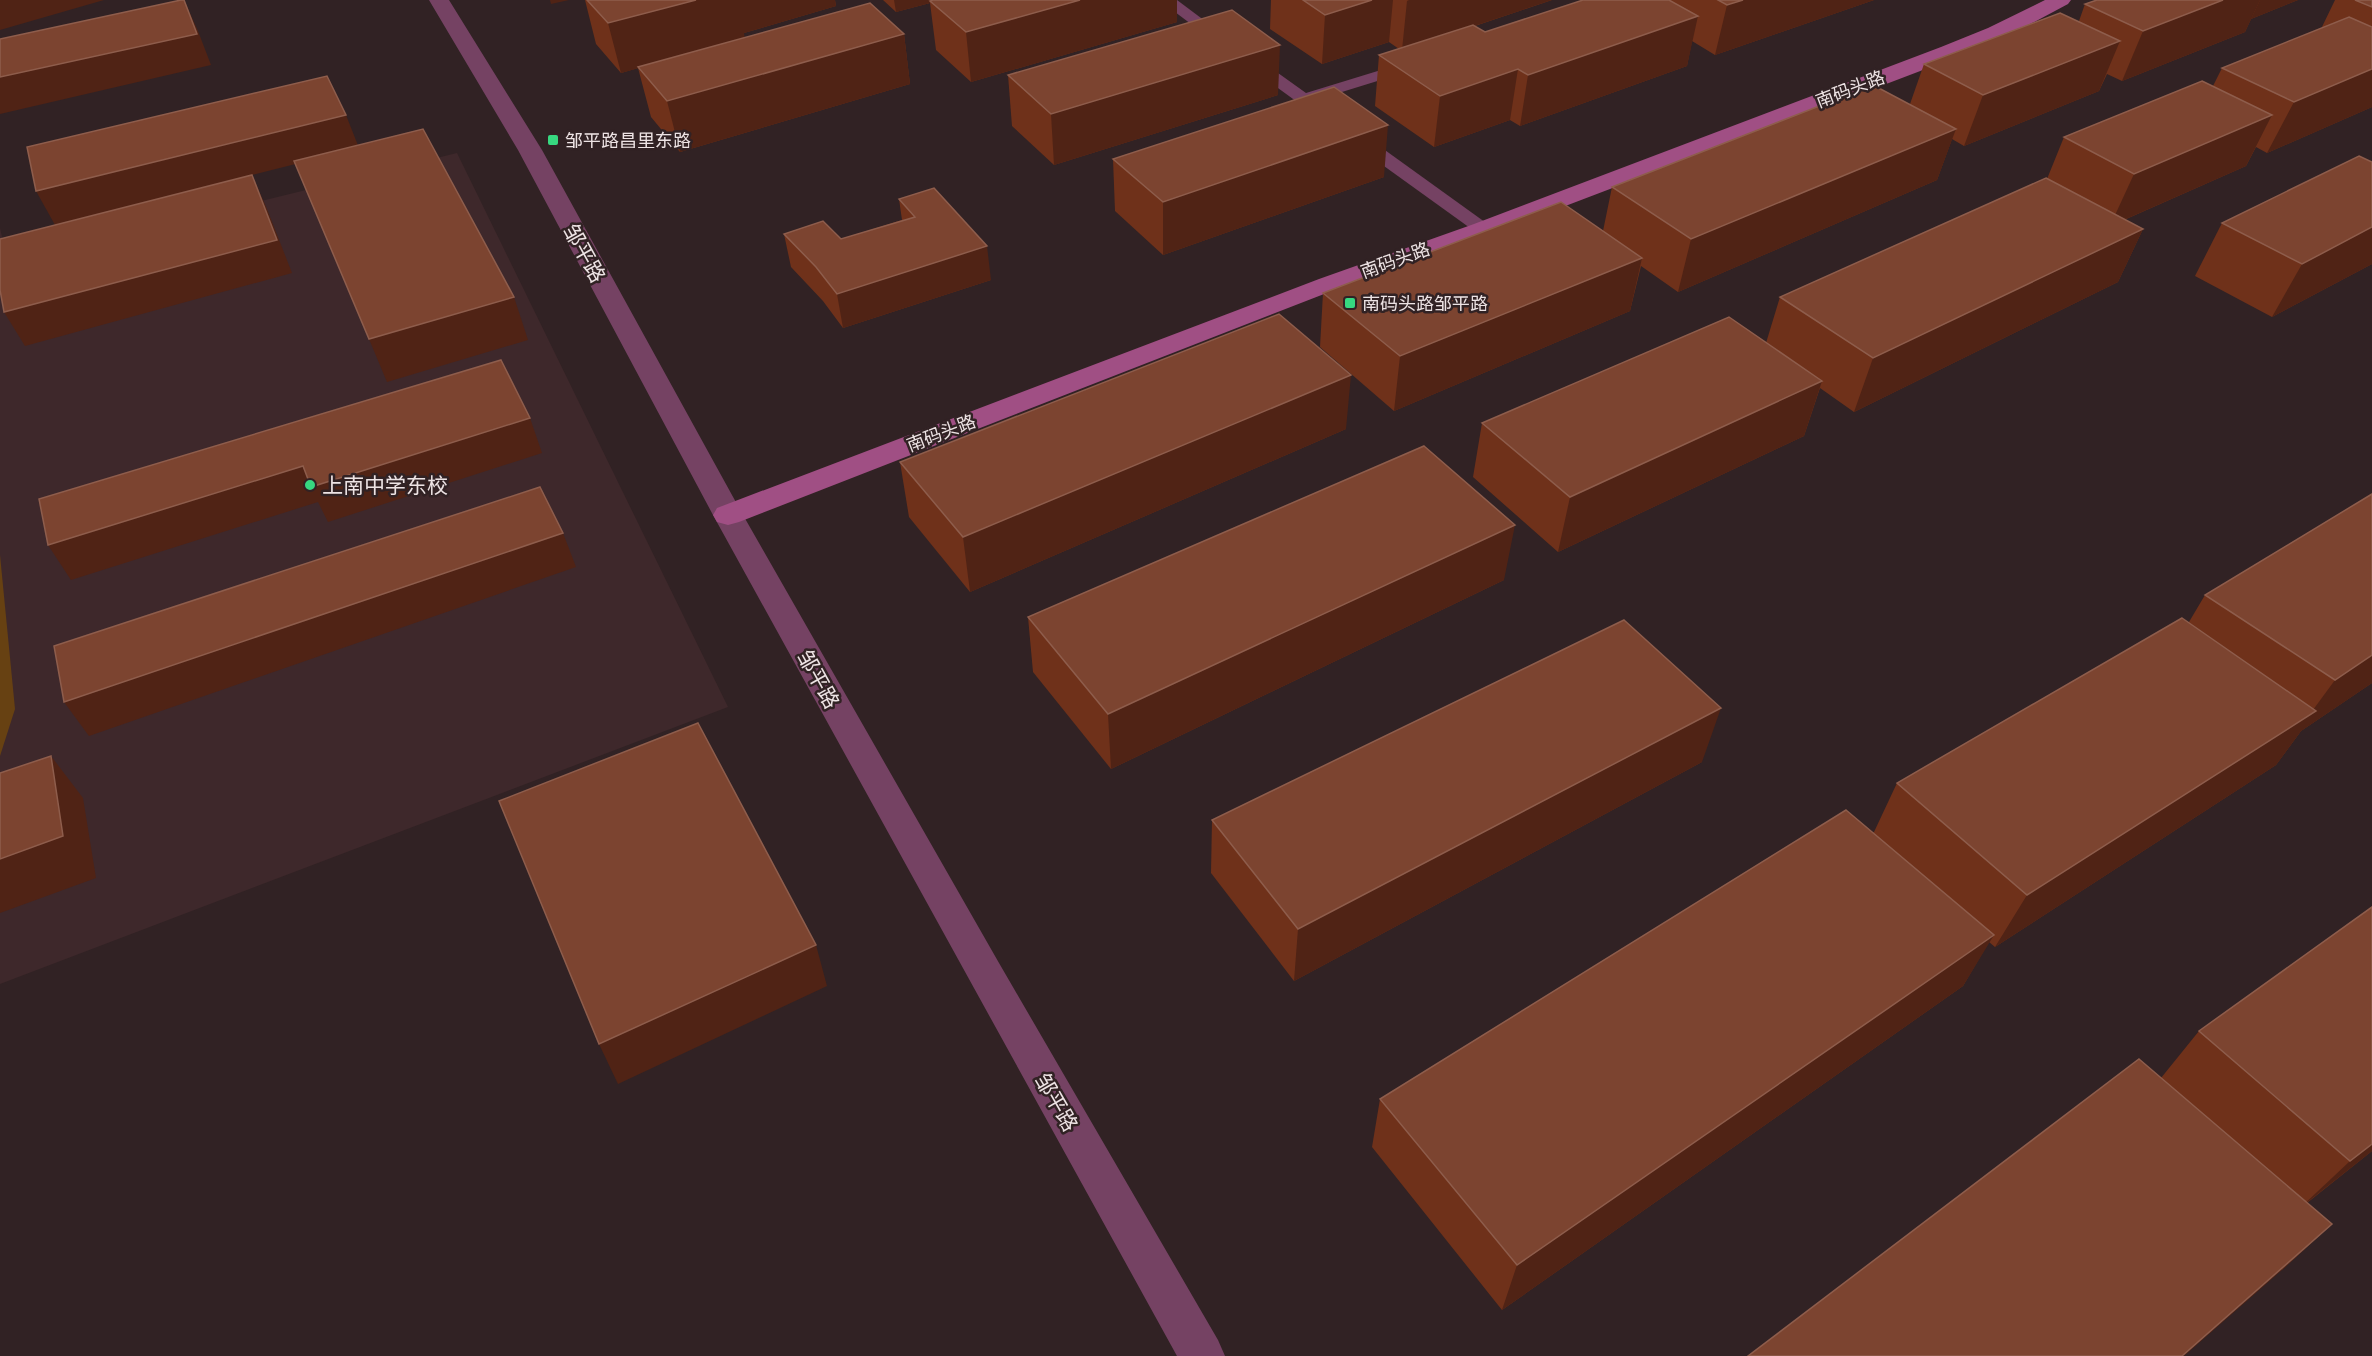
<svg xmlns="http://www.w3.org/2000/svg" width="2372" height="1356" font-family="'IBM Plex Serif','Noto Sans SC',serif">
<style>
.built{fill:#3e282b}
.green{fill:#674112}
.lines{fill:none;stroke-linecap:round;stroke-linejoin:round}
.lane{fill:#754263;fill-rule:evenodd}
.street{fill:#754263;fill-rule:evenodd}
.secondary{fill:#a04f84;fill-rule:evenodd}
.wall{fill:#6f311a}
.shaded-wall{fill:#502315}
.building{fill:#7c4430;stroke:#8e5d4c;stroke-width:1.5}
.poi-dot{fill:#37d880;stroke:#312224;stroke-width:2}
.labels{text-anchor:middle;dominant-baseline:central;stroke-width:5;stroke-linejoin:round;paint-order:stroke}
.far-street-label{font-size:18px;fill:#ede3e4;stroke:#312224}
.far-poi-label{font-size:18px;fill:#ede3e4;stroke:#312224;text-anchor:start}
.street-label{font-size:21px;fill:#ede3e4;stroke:#312224}
.poi-label{font-size:21px;fill:#ede3e4;stroke:#312224;text-anchor:start}
</style>
<rect width="100%" height="100%" fill="#312224"/>
<polygon class="built" points="457,153 728,707 0,984 0,228 8,263"/>
<polygon class="green" points="0,555 15,709 0,756"/>
<g class="lines">
<g class="lane">
<polygon points="1159,0 1177,0 1229,39 1221,44 1215,42"/>
<polygon points="1251,56 1257,58 1306,93 1407,62 1415,67 1413,70 1316,100 1336,116 1328,121 1322,120 1245,64 1243,61"/>
<polygon points="1358,134 1364,135 1489,225 1492,229 1489,233 1477,233 1352,143 1350,139 1352,135"/>
</g>
<polygon class="street" points="429,0 449,0 542,150 743,515 999,963 1218,1340 1225,1356 1177,1356 713,515 518,150"/>
<polygon class="secondary" points="2045,0 2071,0 2068,4 2004,38 1957,57 1492,234 1337,289 739,522 728,525 717,522 713,515 717,508 1319,279 1474,224 1941,47 1988,28"/>
</g>
<g class="wall">
<polygon points="585,0 835,0 836,6 744,33 744,38 904,34 910,84 680,152 651,117 638,68 621,73 596,44"/>
<polygon points="883,0 1177,0 1177,22 971,82 936,50 930,3 896,12"/>
<polygon points="1271,0 1552,0 1475,26 1485,32 1583,0 1874,0 1715,55 1692,41 1687,66 1520,126 1510,120 1434,147 1375,106 1379,55 1399,49 1389,42 1322,64 1270,29"/>
<polygon points="2097,0 2298,0 2251,19 2245,32 2122,81 2107,74 2099,91 1964,146 1952,139 1937,180 1678,292 1641,266 1630,311 1394,411 1320,347 1323,293 1603,231 1612,187 1910,104 1924,64 2079,21 2085,4"/>
<polygon points="2335,0 2372,0 2372,107 2267,153 2256,147 2246,166 2124,220 2143,229 2118,282 1854,412 1820,388 1804,436 1558,552 1473,477 1482,423 1766,343 1780,297 2047,179 2064,137 2213,86 2222,68 2321,29"/>
<polygon points="1008,75 1278,95 1054,165 1012,126"/>
<polygon points="1113,159 1384,177 1163,255 1115,211"/>
<polygon points="2372,162 2372,264 2272,317 2195,276 2222,223"/>
<polygon points="899,199 991,280 843,328 823,301 791,267 784,234 841,239 902,220"/>
<polygon points="1346,429 970,592 909,517 900,462"/>
<polygon points="2372,494 2372,683 2301,731 2276,765 1995,947 1989,942 1963,986 1502,1310 1372,1147 1380,1099 1874,832 1897,783 2189,622 2205,595"/>
<polygon points="1504,580 1111,769 1033,672 1028,617"/>
<polygon points="1702,762 1294,981 1211,873 1212,820"/>
<polygon points="2372,907 2372,1151 2307,1203 2332,1224 2282,1270 2161,1078 2199,1031"/>
</g>
<g class="shaded-wall">
<polygon points="0,0 104,0 0,30"/>
<polygon points="184,0 198,31 211,65 0,114 0,77"/>
<polygon points="550,0 569,0 551,4"/>
<polygon points="696,0 835,0 836,6 744,33 745,39 621,73 608,23"/>
<polygon points="894,0 942,0 930,1 930,3 896,12"/>
<polygon points="1080,0 1177,0 1177,22 971,82 966,32"/>
<polygon points="1372,0 1393,0 1389,42 1322,64 1325,15"/>
<polygon points="1409,0 1552,0 1402,50 1407,1"/>
<polygon points="1743,0 1874,0 1715,55 1727,5"/>
<polygon points="2223,0 2260,0 2245,32 2122,81 2143,31"/>
<polygon points="2260,0 2298,0 2251,19"/>
<polygon points="1698,16 1687,66 1520,126 1528,75"/>
<polygon points="904,34 910,84 680,152 667,101"/>
<polygon points="2120,41 2099,91 1964,146 1983,95"/>
<polygon points="1280,45 1278,95 1054,165 1051,114"/>
<polygon points="1518,69 1510,120 1434,147 1440,96"/>
<polygon points="2372,69 2372,107 2267,153 2294,102"/>
<polygon points="346,115 359,148 55,225 36,191"/>
<polygon points="2272,115 2246,166 2110,226 2134,174"/>
<polygon points="1388,125 1384,177 1163,255 1163,202"/>
<polygon points="1956,129 1937,180 1678,292 1691,239"/>
<polygon points="252,175 267,209 292,273 25,346 4,312"/>
<polygon points="2372,227 2372,264 2272,317 2302,264"/>
<polygon points="2143,229 2118,282 1854,412 1873,358"/>
<polygon points="987,246 991,280 843,328 837,294"/>
<polygon points="1642,258 1630,311 1394,411 1400,356"/>
<polygon points="514,297 528,340 387,382 369,339"/>
<polygon points="1351,375 1346,429 970,592 963,537"/>
<polygon points="1822,381 1804,436 1558,552 1570,497"/>
<polygon points="530,418 542,453 328,522 318,502 71,580 48,545 303,466"/>
<polygon points="1515,525 1504,580 1111,769 1108,714"/>
<polygon points="563,533 576,567 89,736 64,702"/>
<polygon points="2372,655 2372,683 2301,731 2276,765 1995,947 2027,895 2310,714 2335,680"/>
<polygon points="1721,708 1702,762 1294,981 1298,929"/>
<polygon points="51,756 83,798 96,878 0,913 0,859"/>
<polygon points="1994,935 1963,986 1502,1310 1517,1265"/>
<polygon points="816,945 827,986 618,1084 599,1044"/>
<polygon points="2372,1144 2372,1151 2300,1208 2350,1161"/>
<polygon points="2332,1224 2282,1270 2184,1356 2182,1356"/>
</g>
<g class="building">
<polygon points="181,0 184,0 197,34 0,77 0,39"/>
<polygon points="587,0 696,0 608,23"/>
<polygon points="933,0 1080,0 966,32 930,1"/>
<polygon points="1303,0 1372,0 1325,15"/>
<polygon points="1583,0 1669,0 1698,16 1528,75 1518,69 1440,96 1379,55 1473,25 1485,32"/>
<polygon points="1718,0 1743,0 1727,5"/>
<polygon points="2097,0 2223,0 2143,31 2085,4"/>
<polygon points="2355,0 2372,0 2372,7"/>
<polygon points="870,3 904,34 667,101 638,67"/>
<polygon points="1232,10 1280,45 1051,114 1008,75"/>
<polygon points="2060,13 2120,41 1983,95 1924,64"/>
<polygon points="2349,17 2372,27 2372,69 2294,102 2222,68"/>
<polygon points="327,76 346,115 36,191 27,147"/>
<polygon points="2202,81 2272,115 2134,174 2064,137"/>
<polygon points="1873,85 1956,129 1691,239 1612,187"/>
<polygon points="1334,87 1388,125 1163,202 1113,159"/>
<polygon points="423,129 514,297 369,339 294,161"/>
<polygon points="2359,156 2372,162 2372,227 2302,264 2222,223"/>
<polygon points="252,175 277,240 4,312 0,290 0,239"/>
<polygon points="2046,178 2143,229 1873,358 1780,297"/>
<polygon points="934,188 987,246 837,294 816,267 784,234 823,221 841,239 915,217 899,199"/>
<polygon points="1561,202 1642,258 1400,356 1323,293"/>
<polygon points="1279,314 1351,375 963,537 900,462"/>
<polygon points="1729,317 1822,381 1570,497 1482,423"/>
<polygon points="501,360 530,418 311,487 303,466 48,545 39,499"/>
<polygon points="1424,446 1515,525 1108,714 1028,617"/>
<polygon points="540,487 563,533 64,702 54,646"/>
<polygon points="2372,494 2372,655 2335,680 2205,595"/>
<polygon points="2182,618 2316,711 2027,895 1897,783"/>
<polygon points="1624,620 1721,708 1298,929 1212,820"/>
<polygon points="698,723 816,945 599,1044 499,801"/>
<polygon points="51,756 63,836 0,859 0,773"/>
<polygon points="1846,810 1994,935 1517,1265 1380,1099"/>
<polygon points="2372,907 2372,1144 2350,1161 2199,1031"/>
<polygon points="2139,1059 2332,1224 2182,1356 1748,1356"/>
</g>
<g class="poi-dot">
<rect x="547" y="134" width="12" height="12" rx="3"/>
<rect x="1344" y="297" width="12" height="12" rx="3"/>
<circle cx="310" cy="485" r="6"/>
</g>
<g class="labels">
<g class="far-street-label">
<text transform="translate(1850 89) rotate(-21)">南码头路</text>
<text transform="translate(1395 260) rotate(-20)">南码头路</text>
<text transform="translate(941 433) rotate(-21)">南码头路</text>
</g>
<g class="far-poi-label">
<text x="565" y="140">邹平路昌里东路</text>
<text x="1362" y="303">南码头路邹平路</text>
</g>
<g class="street-label">
<text transform="translate(585 253) rotate(61)">邹平路</text>
<text transform="translate(819 679) rotate(61)">邹平路</text>
<text transform="translate(1057 1102) rotate(60)">邹平路</text>
</g>
<g class="poi-label">
<text x="322" y="485">上南中学东校</text>
</g>
</g>
</svg>
